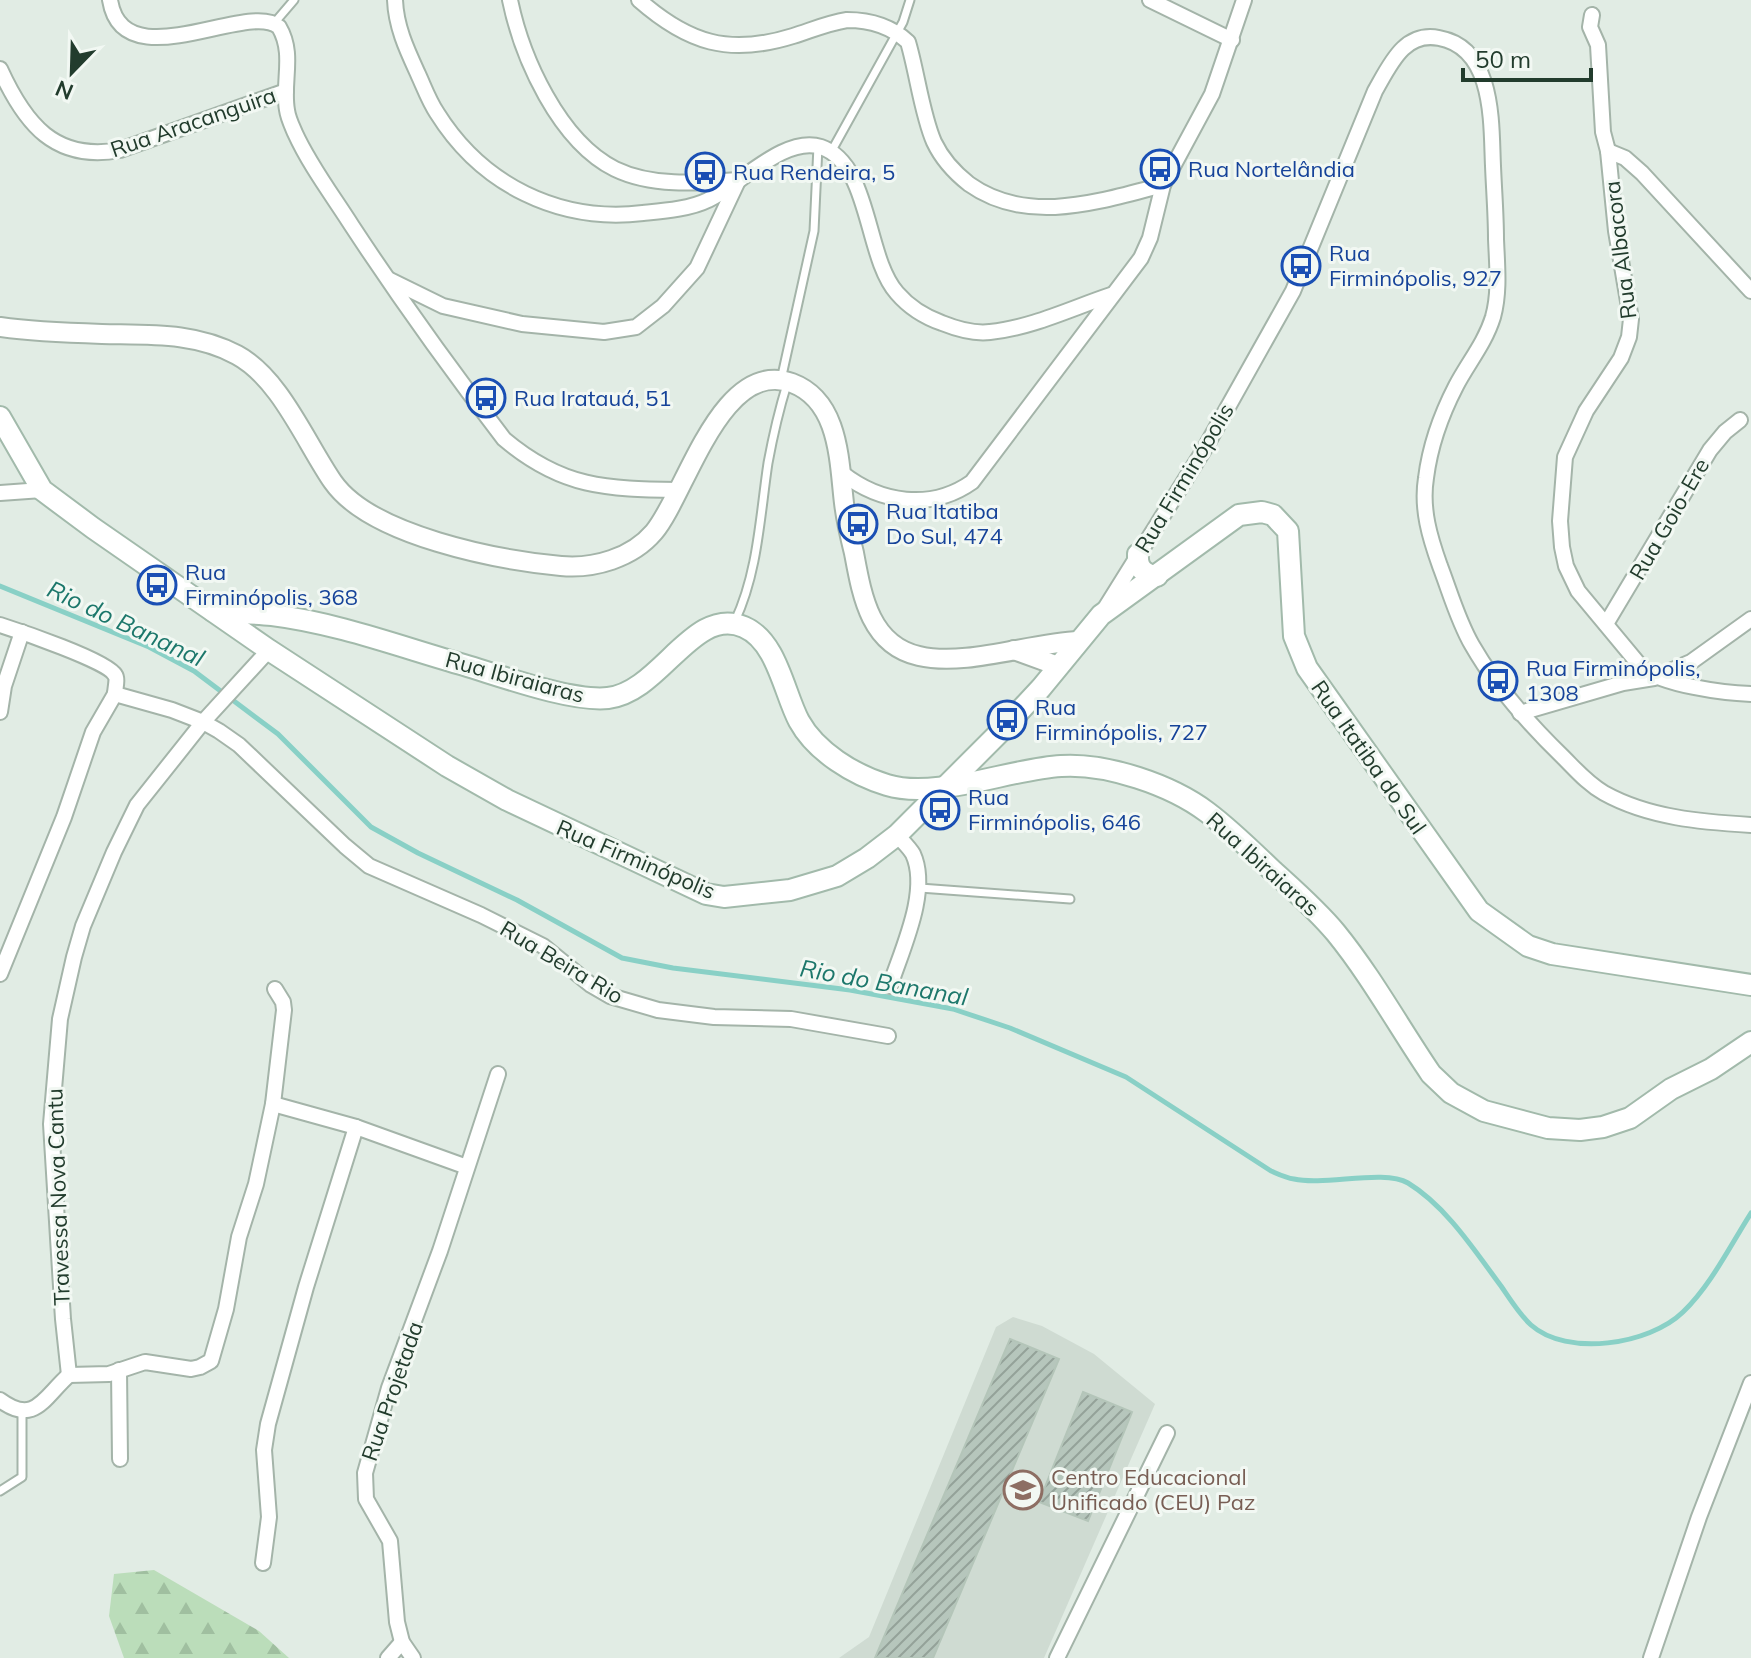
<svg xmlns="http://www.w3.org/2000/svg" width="1751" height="1658" font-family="Mulish,sans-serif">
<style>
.built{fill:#cfdbd2}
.forest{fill:url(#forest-firs)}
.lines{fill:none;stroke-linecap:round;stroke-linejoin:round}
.stream{stroke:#89d0c6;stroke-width:5}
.building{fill:url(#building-hatch);stroke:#b4c5b9;stroke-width:2}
.service-casing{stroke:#a4b4a9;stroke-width:11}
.minor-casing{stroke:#a4b4a9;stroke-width:18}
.tertiary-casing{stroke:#a4b4a9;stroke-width:22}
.secondary-casing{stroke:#a2baab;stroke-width:24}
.service{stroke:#fff;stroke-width:7}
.minor{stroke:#fff;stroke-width:14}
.tertiary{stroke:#fff;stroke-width:18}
.secondary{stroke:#fff;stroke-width:20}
.labels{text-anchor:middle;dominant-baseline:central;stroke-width:6;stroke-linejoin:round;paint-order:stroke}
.street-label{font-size:22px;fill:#223c2d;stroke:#f2f8f3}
.transit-label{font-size:22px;fill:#164399;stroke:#f2f8f3;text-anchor:start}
.education-label{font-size:22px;fill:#785e54;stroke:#f2f8f3;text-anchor:start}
.water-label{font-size:24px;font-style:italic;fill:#1c776b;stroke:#f2f8f3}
</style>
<defs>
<pattern id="forest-firs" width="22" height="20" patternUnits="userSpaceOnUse" patternTransform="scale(2)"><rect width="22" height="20" fill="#bbddba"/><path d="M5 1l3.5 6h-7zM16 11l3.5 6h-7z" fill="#a0bfa0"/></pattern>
<pattern id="building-hatch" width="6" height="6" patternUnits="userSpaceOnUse" patternTransform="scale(2)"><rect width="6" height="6" fill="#b6c6bc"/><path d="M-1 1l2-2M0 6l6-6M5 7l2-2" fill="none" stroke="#94a299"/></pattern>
</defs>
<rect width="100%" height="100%" fill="#e1ece4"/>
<polygon class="built" points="1013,1317 1042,1326 1094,1354 1155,1404 1044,1658 839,1658 869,1637 996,1327"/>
<polygon class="forest" points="154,1570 259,1631 289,1658 124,1658 109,1616 114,1574"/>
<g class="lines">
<path class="stream" d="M0,586L149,647L194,671L278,734L371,827L418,853L517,900L622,958L673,968L850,990L953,1009L1010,1028L1126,1077L1271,1171C1278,1174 1286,1178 1294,1179C1325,1186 1384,1169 1408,1183C1446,1206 1475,1251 1501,1286C1510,1299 1519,1314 1531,1325C1567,1357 1649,1345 1683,1312C1711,1285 1730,1246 1751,1213"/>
</g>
<g class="building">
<polygon points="1010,1339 1059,1359 933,1658 875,1658"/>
<polygon points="1083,1392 1132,1412 1088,1521 1039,1502"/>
</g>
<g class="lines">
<g class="service-casing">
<g id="service">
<polyline points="276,21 294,0"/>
<polyline points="831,152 903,22 910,0"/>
<polyline points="781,380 814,231 818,146"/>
<path d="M735,621C758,572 760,516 768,463C773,436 779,410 787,384"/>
<polyline points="920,888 1070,899"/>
<polyline points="0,1491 22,1477 22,1412"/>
</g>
</g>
<g class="minor-casing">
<g id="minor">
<path d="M110,0C123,81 248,0 279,27C295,54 282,82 287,110C288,118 292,126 295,133C310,166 333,196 352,226C400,299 451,370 504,439C562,488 606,489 679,490"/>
<path d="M395,0C396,27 407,50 418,74C424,87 429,101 437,113C482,185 559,223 643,213C663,211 690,209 708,200C739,186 784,135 821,147C871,164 865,257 897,293C909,307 925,317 942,323C957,329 974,334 990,332C1031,328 1072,308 1111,295"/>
<path d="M510,0C522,58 559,141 615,169C652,187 698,183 737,180"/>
<path d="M639,0C688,43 729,56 793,36C812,30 828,23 847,20C870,20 892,27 908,42C917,72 922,115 934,142C942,159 955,173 969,184C1028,226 1100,201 1163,185"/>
<polyline points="1150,0 1232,40"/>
<path d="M1592,15L1590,27L1598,45L1603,132L1608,151L1616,231L1631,319L1629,337L1621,358L1586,411L1565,457L1560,521L1562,547L1566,566L1578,591L1642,668C1663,685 1723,693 1751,694"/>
<path d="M0,69C25,124 55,162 120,150L286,91"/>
<polyline points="1608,151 1625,158 1642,173 1751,291"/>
<polyline points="390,280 443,306 522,324 604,332 636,327 663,306 697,268 737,183"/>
<path d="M842,473C880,503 931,511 972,482L1141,258L1150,238L1163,185L1212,94L1244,0"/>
<polyline points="0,493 42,490"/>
<path d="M1104,610L1205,448L1293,291L1375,91C1390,65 1404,31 1439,38C1495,48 1491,124 1493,166C1494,191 1496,215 1496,239C1497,265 1500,292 1493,317C1485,343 1468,363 1456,386C1441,415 1430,446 1426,478C1421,509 1430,538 1440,566C1450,592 1458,621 1472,645C1496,687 1529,724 1563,757C1576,770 1588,784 1604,793C1649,818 1702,822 1751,825"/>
<polyline points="1606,624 1710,450 1725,432 1740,420"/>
<path d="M0,625C19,631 108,661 115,675C118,679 115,689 115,694"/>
<polyline points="115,694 172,710 203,722 219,731 239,745 345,846 369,866 481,915 543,946 591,985 610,996 658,1010 714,1017 791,1019 888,1036"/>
<polyline points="0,712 4,686 22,632"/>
<polyline points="1520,713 1623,683 1654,678 1691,662 1751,619"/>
<polyline points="0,974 64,817 93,732 115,694"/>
<path d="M890,986C902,949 930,891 913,854C909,847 902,841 897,835"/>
<polyline points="273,1104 356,1127 467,1167"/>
<polyline points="119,1370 120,1459"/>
<polyline points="69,1375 63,1319 51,1124 60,1019 74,957 83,926 114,852 137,805 203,722 269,650"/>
<polyline points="69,1375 109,1374 145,1362 191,1369 200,1367 211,1361 226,1309 239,1237 256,1184 273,1104 284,1010 283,1002 275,989"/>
<path d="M0,1400C35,1426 44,1397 69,1375"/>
<polyline points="263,1563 269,1517 264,1450 268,1424 306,1287 356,1127"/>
<polyline points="388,1658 402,1642"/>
<polyline points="413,1658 402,1642 397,1622 390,1541 366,1499 365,1473 389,1388 440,1251 498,1074"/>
<polyline points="1057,1658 1167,1433"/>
<polyline points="1651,1658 1699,1517 1751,1383"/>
</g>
</g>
<g class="tertiary-casing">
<g id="tertiary">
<path d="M0,327C34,332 68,333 102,334C149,335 195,332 237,355C280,378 306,443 333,482C371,536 498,560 561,566C594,569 632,558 654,532C686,494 721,357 792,383C840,401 839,462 844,503C846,520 850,537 854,553C862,596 870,645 919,656C965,667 1030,643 1079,641"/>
<polyline points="1014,650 1058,666"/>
</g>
</g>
<g class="secondary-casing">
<g id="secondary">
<polyline points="0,417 42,490 93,528 269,650 447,766 507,800 706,894 724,897 790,890 837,876 867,858 897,835 1001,731 1041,688 1101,615 1239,515 1262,512 1273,515 1288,531 1294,636 1307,668 1479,911 1528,946 1552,954 1751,985"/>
<path d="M1138,554C1137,567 1143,575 1157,576"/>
<path d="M213,611C232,613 252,613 272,615C337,623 401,647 464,665C501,676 572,702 608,698C661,692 693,605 744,627C777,641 784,693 799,721C816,752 854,775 887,785C936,800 1009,769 1061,766C1107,763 1171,785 1207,812C1231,830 1252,851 1273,871C1295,891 1317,910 1336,933C1371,976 1399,1027 1431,1074L1451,1093L1484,1111L1548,1128L1580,1130L1603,1127L1630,1118L1671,1089L1711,1069L1751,1042"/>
</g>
</g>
<use href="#service" class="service"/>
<use href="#minor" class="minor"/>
<use href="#tertiary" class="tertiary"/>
<use href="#secondary" class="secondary"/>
</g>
<defs>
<g id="bus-ring" transform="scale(2)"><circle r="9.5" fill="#f2f8f3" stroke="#1a4fb4" stroke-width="1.5"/><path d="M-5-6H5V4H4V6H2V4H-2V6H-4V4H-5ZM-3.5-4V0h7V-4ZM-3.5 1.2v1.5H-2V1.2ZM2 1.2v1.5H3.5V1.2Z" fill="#1a4fb4"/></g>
<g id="school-ring" transform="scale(2)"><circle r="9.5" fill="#f2f8f3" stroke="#8d6e63" stroke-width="1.5"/><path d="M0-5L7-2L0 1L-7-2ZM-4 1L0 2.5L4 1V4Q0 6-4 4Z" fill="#8d6e63"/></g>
</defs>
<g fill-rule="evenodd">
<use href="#bus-ring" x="1160" y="169"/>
<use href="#bus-ring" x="705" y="172"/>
<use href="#bus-ring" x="1301" y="266"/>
<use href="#bus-ring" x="486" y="398"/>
<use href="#bus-ring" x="858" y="524"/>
<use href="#bus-ring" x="157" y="585"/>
<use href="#bus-ring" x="1498" y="681"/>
<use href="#bus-ring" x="1007" y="720"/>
<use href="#bus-ring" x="940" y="810"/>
<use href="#school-ring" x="1023" y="1490"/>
</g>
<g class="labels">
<g class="street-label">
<text transform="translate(193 122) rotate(-19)">Rua Aracanguira</text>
<text transform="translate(1620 250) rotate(-97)">Rua Albacora</text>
<text transform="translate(1184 478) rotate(-59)">Rua Firminópolis</text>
<text transform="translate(1669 519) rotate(-60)">Rua Goio-Ere</text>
<text transform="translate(515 677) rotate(15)">Rua Ibiraiaras</text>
<text transform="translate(1369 757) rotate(55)">Rua Itatiba do Sul</text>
<text transform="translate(636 859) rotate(23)">Rua Firminópolis</text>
<text transform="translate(1263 864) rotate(42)">Rua Ibiraiaras</text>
<text transform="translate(562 962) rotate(31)">Rua Beira Rio</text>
<text transform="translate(58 1197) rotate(-92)">Travessa Nova Cantu</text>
<text transform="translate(392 1391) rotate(-71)">Rua Projetada</text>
</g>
<g class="transit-label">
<text x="1188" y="169">Rua Nortelândia</text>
<text x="733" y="172">Rua Rendeira, 5</text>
<text x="1329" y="253">Rua<tspan x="1329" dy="25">Firminópolis, 927</tspan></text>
<text x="514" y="398">Rua Iratauá, 51</text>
<text x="886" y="511">Rua Itatiba<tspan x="886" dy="25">Do Sul, 474</tspan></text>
<text x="185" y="572">Rua<tspan x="185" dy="25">Firminópolis, 368</tspan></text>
<text x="1526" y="668">Rua Firminópolis,<tspan x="1526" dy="25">1308</tspan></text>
<text x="1035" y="707">Rua<tspan x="1035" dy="25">Firminópolis, 727</tspan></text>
<text x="968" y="797">Rua<tspan x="968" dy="25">Firminópolis, 646</tspan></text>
</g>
<g class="education-label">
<text x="1051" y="1477">Centro Educacional<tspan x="1051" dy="25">Unificado (CEU) Paz</tspan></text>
</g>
<g class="water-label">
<text transform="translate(126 623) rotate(25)">Rio do Bananal</text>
<text transform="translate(884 982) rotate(10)">Rio do Bananal</text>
</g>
</g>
<g transform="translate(72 72) rotate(203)" stroke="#f2f8f3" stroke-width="6" paint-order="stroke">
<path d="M0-6L14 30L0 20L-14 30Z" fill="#223c2d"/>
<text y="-12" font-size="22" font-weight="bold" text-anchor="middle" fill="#223c2d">N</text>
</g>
<path d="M1463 68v12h128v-12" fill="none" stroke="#223c2d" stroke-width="4"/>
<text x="1475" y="68" font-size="24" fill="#223c2d" stroke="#f2f8f3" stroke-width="6" paint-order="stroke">50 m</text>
</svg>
